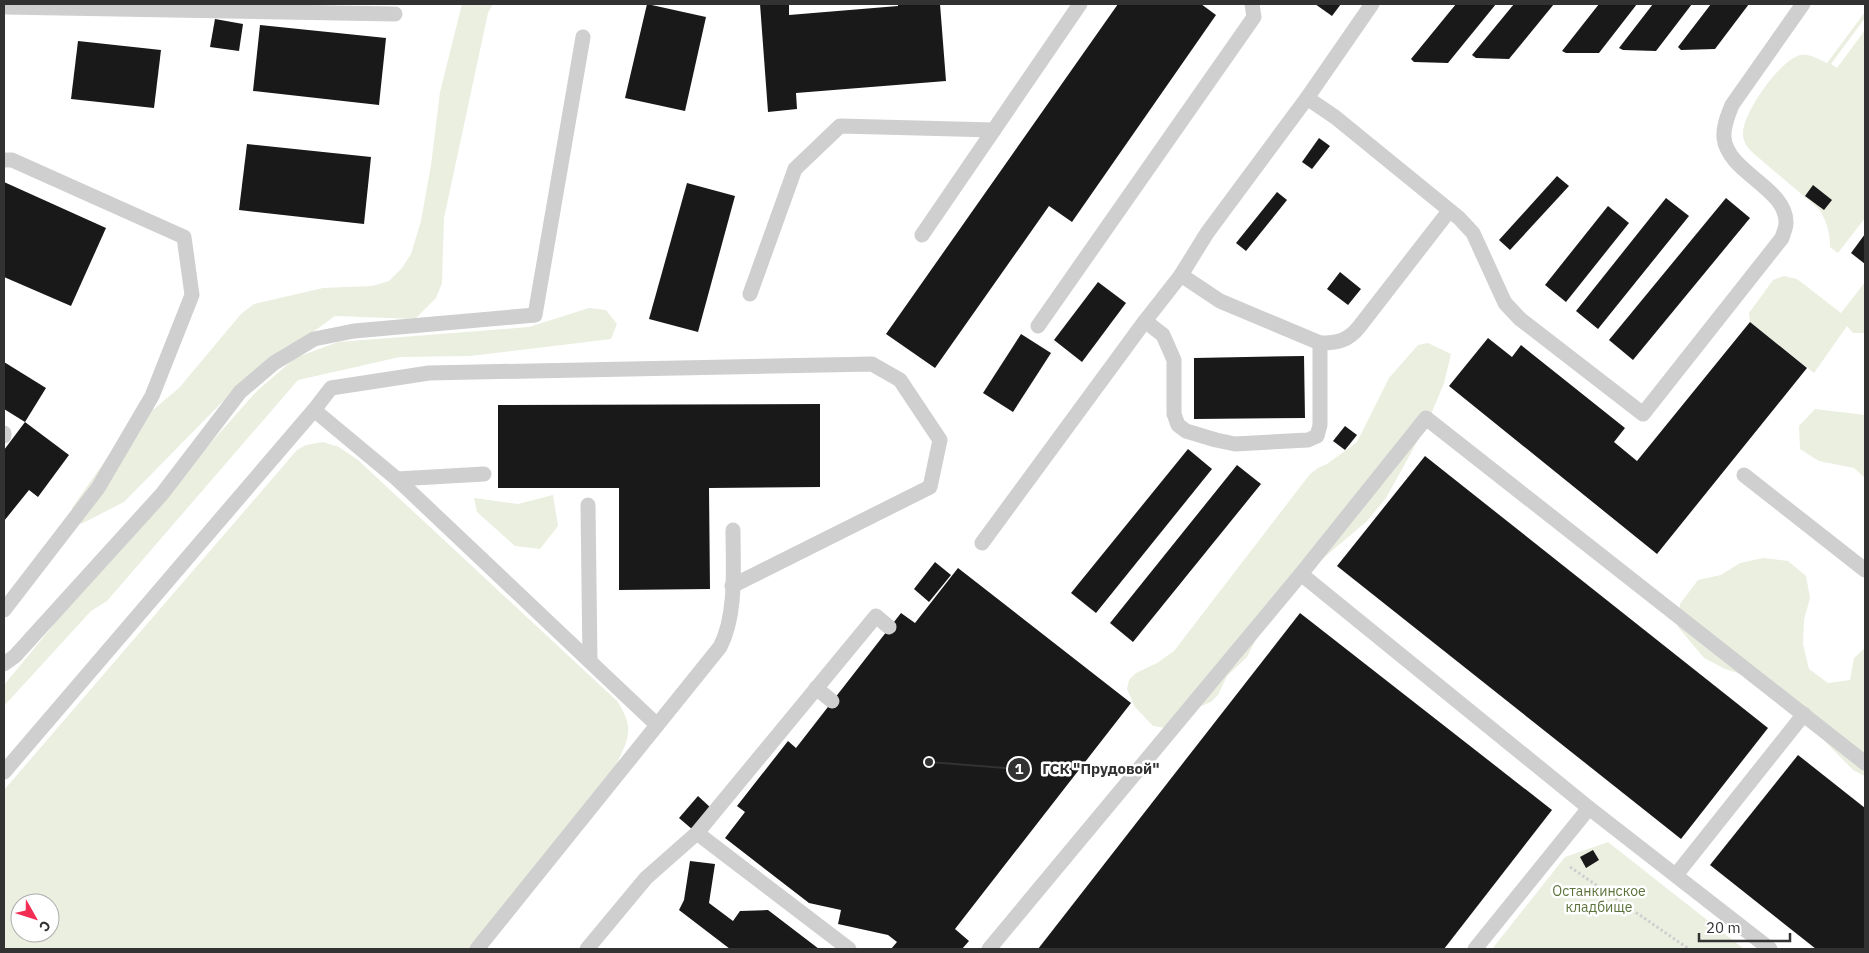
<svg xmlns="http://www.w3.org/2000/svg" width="1869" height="953" font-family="'IBM Plex Sans',sans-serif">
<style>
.green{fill:#eaefe0;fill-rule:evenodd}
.building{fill:#191919}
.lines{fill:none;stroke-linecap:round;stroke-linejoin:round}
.path{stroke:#cfcfcf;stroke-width:3;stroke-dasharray:2.5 2.5;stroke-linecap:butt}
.lane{stroke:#cfcfcf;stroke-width:15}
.labels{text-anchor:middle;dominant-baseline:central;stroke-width:5;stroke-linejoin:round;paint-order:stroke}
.park-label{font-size:14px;fill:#5c723b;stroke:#fff}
.leader{fill:none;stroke:#323232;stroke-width:2}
.callout-dot{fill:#323232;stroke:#fff;stroke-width:2}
.mark-label{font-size:15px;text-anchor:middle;font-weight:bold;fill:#fff}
.callout-label{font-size:15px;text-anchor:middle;font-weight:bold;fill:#323232;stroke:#fff;stroke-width:5;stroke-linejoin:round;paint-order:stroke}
</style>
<rect width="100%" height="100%" fill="#fff"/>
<g class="green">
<polygon points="462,4 493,4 488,13 444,218 442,283 436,298 415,319 335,316 235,389 124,502 81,524 72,508 109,455 142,419 179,388 241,314 254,304 323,288 372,286 389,281 402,268 411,254 421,221 431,165 440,92"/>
<path d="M1865,12V18L1831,64L1837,68L1865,30V218L1838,253L1830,247C1830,232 1827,222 1819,209L1753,153C1748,148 1743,142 1743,134C1742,114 1781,58 1801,55C1810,54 1818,59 1827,63Z"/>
<polygon points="1784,276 1797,279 1841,313 1865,282 1865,333 1853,333 1847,326 1814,373 1750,322 1749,313 1773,280"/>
<polygon points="589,308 606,310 617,324 611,339 470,356 400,357 298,380 107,601 91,611 4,706 4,685 51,628 59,613 257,391 295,358 338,342 529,327"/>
<polygon points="1428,343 1451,354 1444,383 1427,424 1386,498 1367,521 1314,566 1272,608 1247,657 1227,676 1218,695 1211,702 1193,709 1172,729 1153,726 1135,707 1127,689 1129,680 1136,673 1157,663 1174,651 1310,474 1318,468 1327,464 1357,442 1389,378 1418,345"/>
<polygon points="1815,409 1865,415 1865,478 1854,468 1819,461 1800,449 1799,426"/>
<path d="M323,442L339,447L358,460L617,701C635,728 629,738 616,765L470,949H4V790L297,450L306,445ZM20,903H50V933H20Z"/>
<polygon points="553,495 558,526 540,549 515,546 477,512 474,498 518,504"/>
<polygon points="1763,558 1788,561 1806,576 1810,598 1804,620 1803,644 1809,669 1828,683 1850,680 1854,658 1865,648 1865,776 1853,770 1810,726 1747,676 1725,669 1704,658 1678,627 1680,604 1698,580 1721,575 1740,563"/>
<polygon points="1608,842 1744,949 1492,949 1565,857"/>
</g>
<g class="building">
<polygon points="647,4 706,17 685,111 625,98"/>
<polygon points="760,4 789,4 789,15 898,6 898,4 940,4 946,81 796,93 797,109 768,112"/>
<polygon points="1118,4 1201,4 1216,15 1072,222 1049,206 935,368 886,334"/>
<polygon points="1315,4 1341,4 1332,16"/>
<polygon points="1456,4 1496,4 1448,63 1414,62 1411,59"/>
<polygon points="1514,4 1554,4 1509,59 1476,58 1472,55"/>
<polygon points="1599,4 1637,4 1599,53 1566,53 1562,51"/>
<polygon points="1653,4 1692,4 1656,51 1623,50 1619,48"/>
<polygon points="1711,4 1749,4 1715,49 1681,50 1678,47"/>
<polygon points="215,19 243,24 239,51 210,47"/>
<polygon points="260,25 386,38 379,105 253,91"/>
<polygon points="78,41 161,50 154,108 71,99"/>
<polygon points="1319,138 1330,146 1312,169 1302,162"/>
<polygon points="247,144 371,157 364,224 239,210"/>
<polygon points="1557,176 1569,186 1510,250 1499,240"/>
<polygon points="4,182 106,228 71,306 4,277"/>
<polygon points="687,183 735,196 698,332 649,319"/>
<polygon points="1813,185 1832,200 1824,210 1805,196"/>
<polygon points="1277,192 1287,200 1246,251 1236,243"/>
<polygon points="1666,198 1689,216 1598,329 1576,311"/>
<polygon points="1726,198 1750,218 1633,360 1609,340"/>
<polygon points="1608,206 1629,223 1566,302 1545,285"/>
<polygon points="1865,234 1865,264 1851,253"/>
<polygon points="1340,272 1361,289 1348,305 1327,289"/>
<polygon points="1098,282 1126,303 1082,362 1054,340"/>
<polygon points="1750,322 1807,368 1657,554 1449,386 1488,338 1512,357 1521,345 1625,428 1614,442 1637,461"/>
<polygon points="1021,334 1051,353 1013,412 983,393"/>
<polygon points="1304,356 1305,418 1194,419 1194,358"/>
<polygon points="4,362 46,388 25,422 4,409"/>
<polygon points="820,404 820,487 709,488 710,589 619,590 619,488 498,488 498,405"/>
<polygon points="25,422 69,455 38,497 29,490 4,521 4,450"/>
<polygon points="1345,426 1357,435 1345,450 1333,441"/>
<polygon points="1188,449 1212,469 1096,613 1071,593"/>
<polygon points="1425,456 1768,728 1681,839 1337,566"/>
<polygon points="1237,465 1261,484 1133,642 1110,623"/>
<polygon points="935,562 951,575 929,602 914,589"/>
<polygon points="958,568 1131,703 955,929 969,941 962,949 891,949 897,942 888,935 838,924 841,910 809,903 725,838 745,812 737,806 788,741 796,748 901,613 915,623"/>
<polygon points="1300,613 1552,810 1444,949 1038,949"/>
<polygon points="1798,755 1865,808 1865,949 1816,949 1710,865"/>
<polygon points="698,796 711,808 693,830 679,818"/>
<polygon points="1593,850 1599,860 1586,868 1580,857"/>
<polygon points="690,861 715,864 709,903 733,921 740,911 768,910 819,949 730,949 679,910 684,900"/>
</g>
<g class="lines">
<polyline class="path" points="1570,867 1689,949"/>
<g class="lane">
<polyline points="4,7 395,14"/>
<path d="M1307,98L1335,117L1459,218L1473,233L1505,303L1520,319L1643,414L1782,238C1783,234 1786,228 1786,223C1787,188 1728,173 1724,138C1723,126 1728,115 1732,105L1803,4"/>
<polyline points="4,160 12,160 184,237 192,295 152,396 98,488 4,610"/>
<polyline points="922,235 1080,4"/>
<path d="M1181,275L1220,301L1320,343C1337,343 1348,341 1359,327L1449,211"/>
<polyline points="750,294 795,169 840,126 994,130"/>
<polyline points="1145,321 1163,335 1174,360 1174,414 1178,425 1186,431 1216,440 1235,444 1308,440 1317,436 1320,425 1320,343"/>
<polyline points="1038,326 1254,17 1252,4"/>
<polyline points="314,410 331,388 429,373 872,364 900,380 940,440 930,487 732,586"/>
<polyline points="4,433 4,436"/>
<polyline points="1744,475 1865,570"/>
<polyline points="397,479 484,474"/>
<polyline points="588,505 590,661"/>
<polyline points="982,543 1145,321 1181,275 1207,233 1307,98 1372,4"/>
<polyline points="1301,574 1589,808 1770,949"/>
<polyline points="4,664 15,656 162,494 240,392 274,363 314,339 354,331 535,315 583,37"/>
<polyline points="816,688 832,701"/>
<polyline points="4,772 314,410 397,479 657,725"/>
<polyline points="697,833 849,949"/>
<polyline points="1676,875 1804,714"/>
<path d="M477,949L720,647C737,615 733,566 733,530"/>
<polyline points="587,949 646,878 697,833 876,616 889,627"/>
<polyline points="989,949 1301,574 1426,418 1865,763"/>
<polyline points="1475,949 1589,808"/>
</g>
</g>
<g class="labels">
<g class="park-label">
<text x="1599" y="891">Останкинское<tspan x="1599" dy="16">кладбище</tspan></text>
</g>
</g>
<path class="leader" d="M929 762L1019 769"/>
<g class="callout-dot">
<circle cx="929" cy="762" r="5"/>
<circle cx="1019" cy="769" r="12"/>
</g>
<g class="mark-label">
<text x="1019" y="774">1</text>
</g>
<g class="callout-label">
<text x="1101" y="774">ГСК "Прудовой"</text>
</g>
<rect width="1869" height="953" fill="none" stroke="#323232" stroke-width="10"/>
<g transform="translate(35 918) rotate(129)"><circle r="24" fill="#ffffff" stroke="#adadad"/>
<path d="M0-4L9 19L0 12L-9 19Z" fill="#f12d54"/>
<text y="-8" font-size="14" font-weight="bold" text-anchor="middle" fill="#323232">С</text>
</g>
<path d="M1699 933v8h91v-8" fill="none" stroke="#323232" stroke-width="2.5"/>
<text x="1706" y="933" font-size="15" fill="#323232" stroke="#ffffff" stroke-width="4" paint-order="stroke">20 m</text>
</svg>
